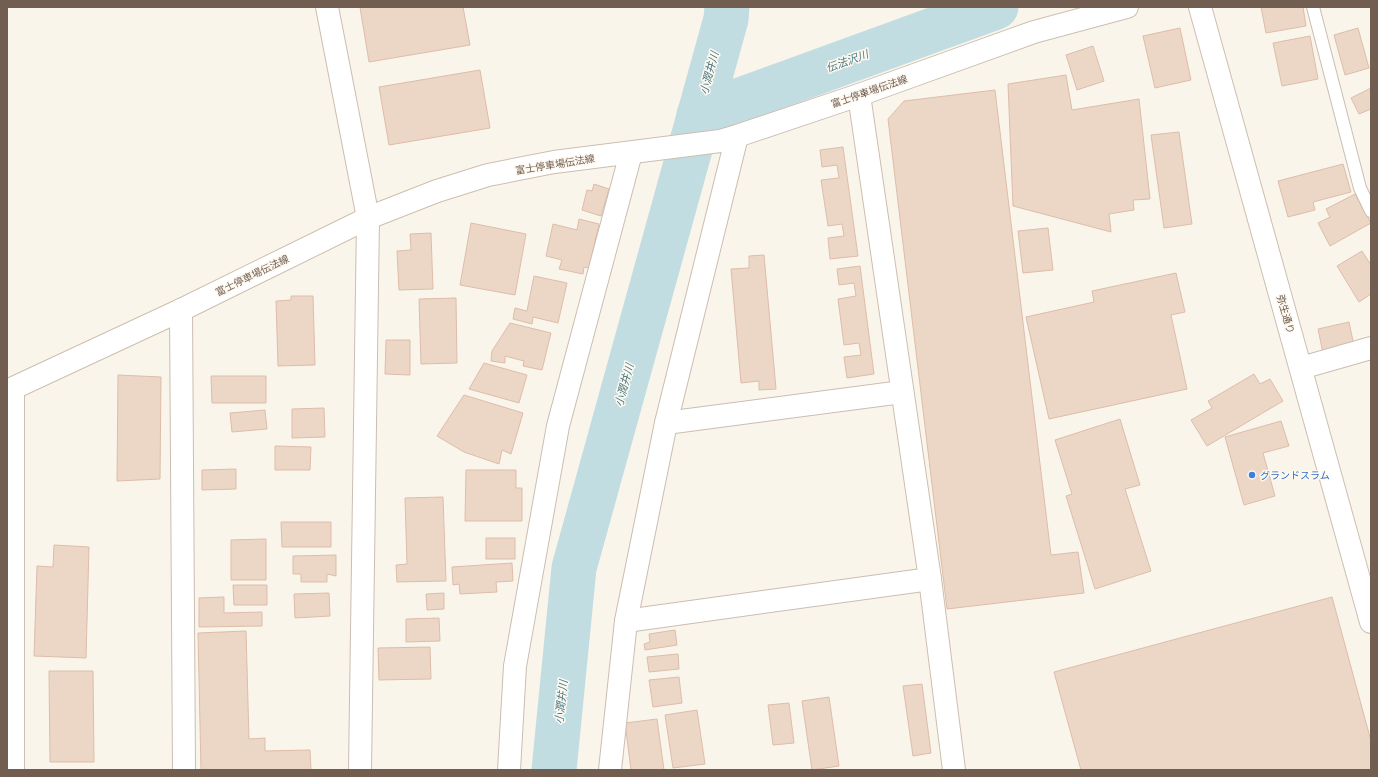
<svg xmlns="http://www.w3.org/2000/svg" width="1378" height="777" font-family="'Public Sans','Noto Sans JP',sans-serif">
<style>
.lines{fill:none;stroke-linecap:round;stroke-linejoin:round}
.stream{stroke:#a9ccd2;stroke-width:7}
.river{stroke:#c2dde2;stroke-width:45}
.building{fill:#ecd6c6;stroke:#ddbda9}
.lane-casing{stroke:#cbbdb2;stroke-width:14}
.street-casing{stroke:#cbbdb2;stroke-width:24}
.secondary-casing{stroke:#cdbeb0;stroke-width:24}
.lane{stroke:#fff;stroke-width:12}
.street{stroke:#fff;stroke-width:22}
.secondary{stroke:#fff;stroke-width:22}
.shop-dot{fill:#3f7fe0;stroke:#fdf9f1;stroke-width:1.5}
.labels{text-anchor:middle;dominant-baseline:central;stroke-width:3;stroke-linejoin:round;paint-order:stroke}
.street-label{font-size:10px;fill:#725d51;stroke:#fdf9f1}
.shop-label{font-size:10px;fill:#366cbe;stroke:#fdf9f1;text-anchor:start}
.water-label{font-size:11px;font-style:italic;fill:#4d7a83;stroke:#fdf9f1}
</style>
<rect width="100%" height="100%" fill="#faf5eb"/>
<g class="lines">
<polyline class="stream" points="726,19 734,7"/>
<g class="river">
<polyline points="699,115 996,7"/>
<polyline points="554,770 574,568 726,19 727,7"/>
</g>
</g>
<g class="building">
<polygon points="360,7 463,7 470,45 369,62"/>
<polygon points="1261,7 1303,7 1306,26 1266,33"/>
<polygon points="1180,28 1191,80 1155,88 1143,36"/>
<polygon points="1358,28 1369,68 1345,75 1334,35"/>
<polygon points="1310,36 1318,79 1282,86 1273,43"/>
<polygon points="1093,46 1104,81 1077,90 1066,55"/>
<polygon points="480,70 490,128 389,145 379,87"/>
<polygon points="1066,75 1072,110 1139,99 1150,199 1133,200 1134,210 1109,214 1111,232 1013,206 1008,84"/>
<polygon points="1371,88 1371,109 1359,114 1351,98"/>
<polygon points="995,90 1051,555 1078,552 1084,593 947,609 888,119 904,101"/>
<polygon points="1179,132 1192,224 1164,228 1151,135"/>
<polygon points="843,147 858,256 830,259 828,238 844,236 842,224 828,226 821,180 839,178 837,165 822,167 820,150"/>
<polygon points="1343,164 1351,192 1313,202 1315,210 1288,217 1278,181"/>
<polygon points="594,184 609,189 601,216 582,210 587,190 592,191"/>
<polygon points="1355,194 1371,223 1330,246 1318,223 1330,217 1326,209"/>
<polygon points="579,219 599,224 589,268 584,267 583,274 559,269 562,260 546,256 553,224 577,230"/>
<polygon points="471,223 526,234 515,295 460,285"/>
<polygon points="1048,228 1053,270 1023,273 1018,231"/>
<polygon points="431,233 433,289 399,290 397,251 411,250 410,234"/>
<polygon points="1362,251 1371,265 1371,294 1359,302 1337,266"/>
<polygon points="764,255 776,389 759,390 759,381 741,383 731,269 749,268 749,256"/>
<polygon points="860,266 874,374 847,378 844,357 861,355 859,343 844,345 838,299 856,296 854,283 839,285 837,269"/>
<polygon points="1176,273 1185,312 1171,315 1187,389 1049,419 1026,317 1094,302 1092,291"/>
<polygon points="534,276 567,283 558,323 533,317 532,324 513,319 515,308 527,311"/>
<polygon points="291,296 313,296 315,365 278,366 276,301 291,300"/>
<polygon points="456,298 457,363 421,364 419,299"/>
<polygon points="1349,322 1354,346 1323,353 1318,329"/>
<polygon points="510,323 551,333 542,370 523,366 524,361 505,356 505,363 491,361 492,351"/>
<polygon points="386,340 410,340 410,375 385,374"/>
<polygon points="484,363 527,375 519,403 469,389"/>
<polygon points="1254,374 1260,384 1270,379 1283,401 1207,446 1191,420 1212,408 1208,401"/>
<polygon points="118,375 161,377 160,479 117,481"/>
<polygon points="211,376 266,376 266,403 212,403"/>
<polygon points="464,395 523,413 511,454 502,450 499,464 464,452 437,436"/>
<polygon points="324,408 325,437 292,438 292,409"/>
<polygon points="265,410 267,429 232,432 230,413"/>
<polygon points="1120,419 1140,485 1125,489 1151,571 1095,589 1066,496 1072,494 1055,440"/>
<polygon points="1281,421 1289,446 1263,453 1275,496 1244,505 1225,437"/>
<polygon points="275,446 311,447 310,470 275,470"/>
<polygon points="236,469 236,489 202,490 202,470"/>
<polygon points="466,470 516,470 516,488 522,488 522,521 465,521"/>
<polygon points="443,497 446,581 397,582 396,565 407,564 405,498"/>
<polygon points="281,522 331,522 331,547 282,547"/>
<rect x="486" y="538" width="29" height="21"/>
<polygon points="266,539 266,580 231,580 231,540"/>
<polygon points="54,545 89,547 86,658 34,656 37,566 53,567"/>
<polygon points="336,555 336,576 327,574 327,582 301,582 301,574 293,574 293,556"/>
<polygon points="512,563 513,581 496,582 497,592 460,594 459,584 453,585 452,567"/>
<polygon points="233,585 267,585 267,605 234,605"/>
<polygon points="329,593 330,616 295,618 294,594"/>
<polygon points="444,593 444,609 427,610 426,594"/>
<polygon points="224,597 224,613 262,612 262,626 199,627 199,598"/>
<polygon points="1332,597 1371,741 1371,770 1081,770 1054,672"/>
<polygon points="439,618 440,641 406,642 406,619"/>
<polygon points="675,630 677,645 645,650 644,644 650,642 649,634"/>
<polygon points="246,631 249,739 265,738 265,751 310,750 311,770 201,770 198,633"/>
<polygon points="430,647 431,679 379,680 378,648"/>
<polygon points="678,654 679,669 649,672 647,657"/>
<polygon points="49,671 93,671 94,762 50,762"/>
<polygon points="679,677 682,703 653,707 649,680"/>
<polygon points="922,684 931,753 913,756 903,686"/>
<polygon points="829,697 839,766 812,770 802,701"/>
<polygon points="789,703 794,743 773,745 768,705"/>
<polygon points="697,710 705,764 673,768 665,715"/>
<polygon points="657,719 664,770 631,770 625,723"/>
</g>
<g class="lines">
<g class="lane-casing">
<polyline id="lane" points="1313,7 1360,188 1371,211"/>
</g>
<g class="street-casing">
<g id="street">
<polyline points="327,7 368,218 360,770"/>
<polyline points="181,310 184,770"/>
<polyline points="1301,368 1371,348"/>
<polyline points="666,423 902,392"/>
<polyline points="626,621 930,579"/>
<polyline points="13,770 13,389"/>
<polyline points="509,770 515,666 558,426 631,153"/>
<polyline points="610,770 626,621 666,423 737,136"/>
</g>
</g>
<g class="secondary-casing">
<g id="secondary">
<polyline points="1200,7 1371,622"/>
<polyline points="859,95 930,579 954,770"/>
<polyline points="7,391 181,310 368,218 437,191 488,175 554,162 720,141 737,136 859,95 1034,32 1127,7"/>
</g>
</g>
<use href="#lane" class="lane"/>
<use href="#street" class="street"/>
<use href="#secondary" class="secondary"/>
</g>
<circle class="shop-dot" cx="1252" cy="475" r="4"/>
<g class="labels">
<g class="street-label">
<text transform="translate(869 91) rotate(-19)">富士停車場伝法線</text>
<text transform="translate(555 164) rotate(-9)">富士停車場伝法線</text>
<text transform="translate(252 275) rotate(-26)">富士停車場伝法線</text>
<text transform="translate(1286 314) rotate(74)">弥生通り</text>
</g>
<g class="shop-label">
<text x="1260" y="475">グランドスラム</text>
</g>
<g class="water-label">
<text transform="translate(847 61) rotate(-20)">伝法沢川</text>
<text transform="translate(709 73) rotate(-75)">小潤井川</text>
<text transform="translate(624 385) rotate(-75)">小潤井川</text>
<text transform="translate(561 702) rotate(-84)">小潤井川</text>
</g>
</g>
<rect width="1378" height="777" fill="none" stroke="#725d51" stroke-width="16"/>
</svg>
